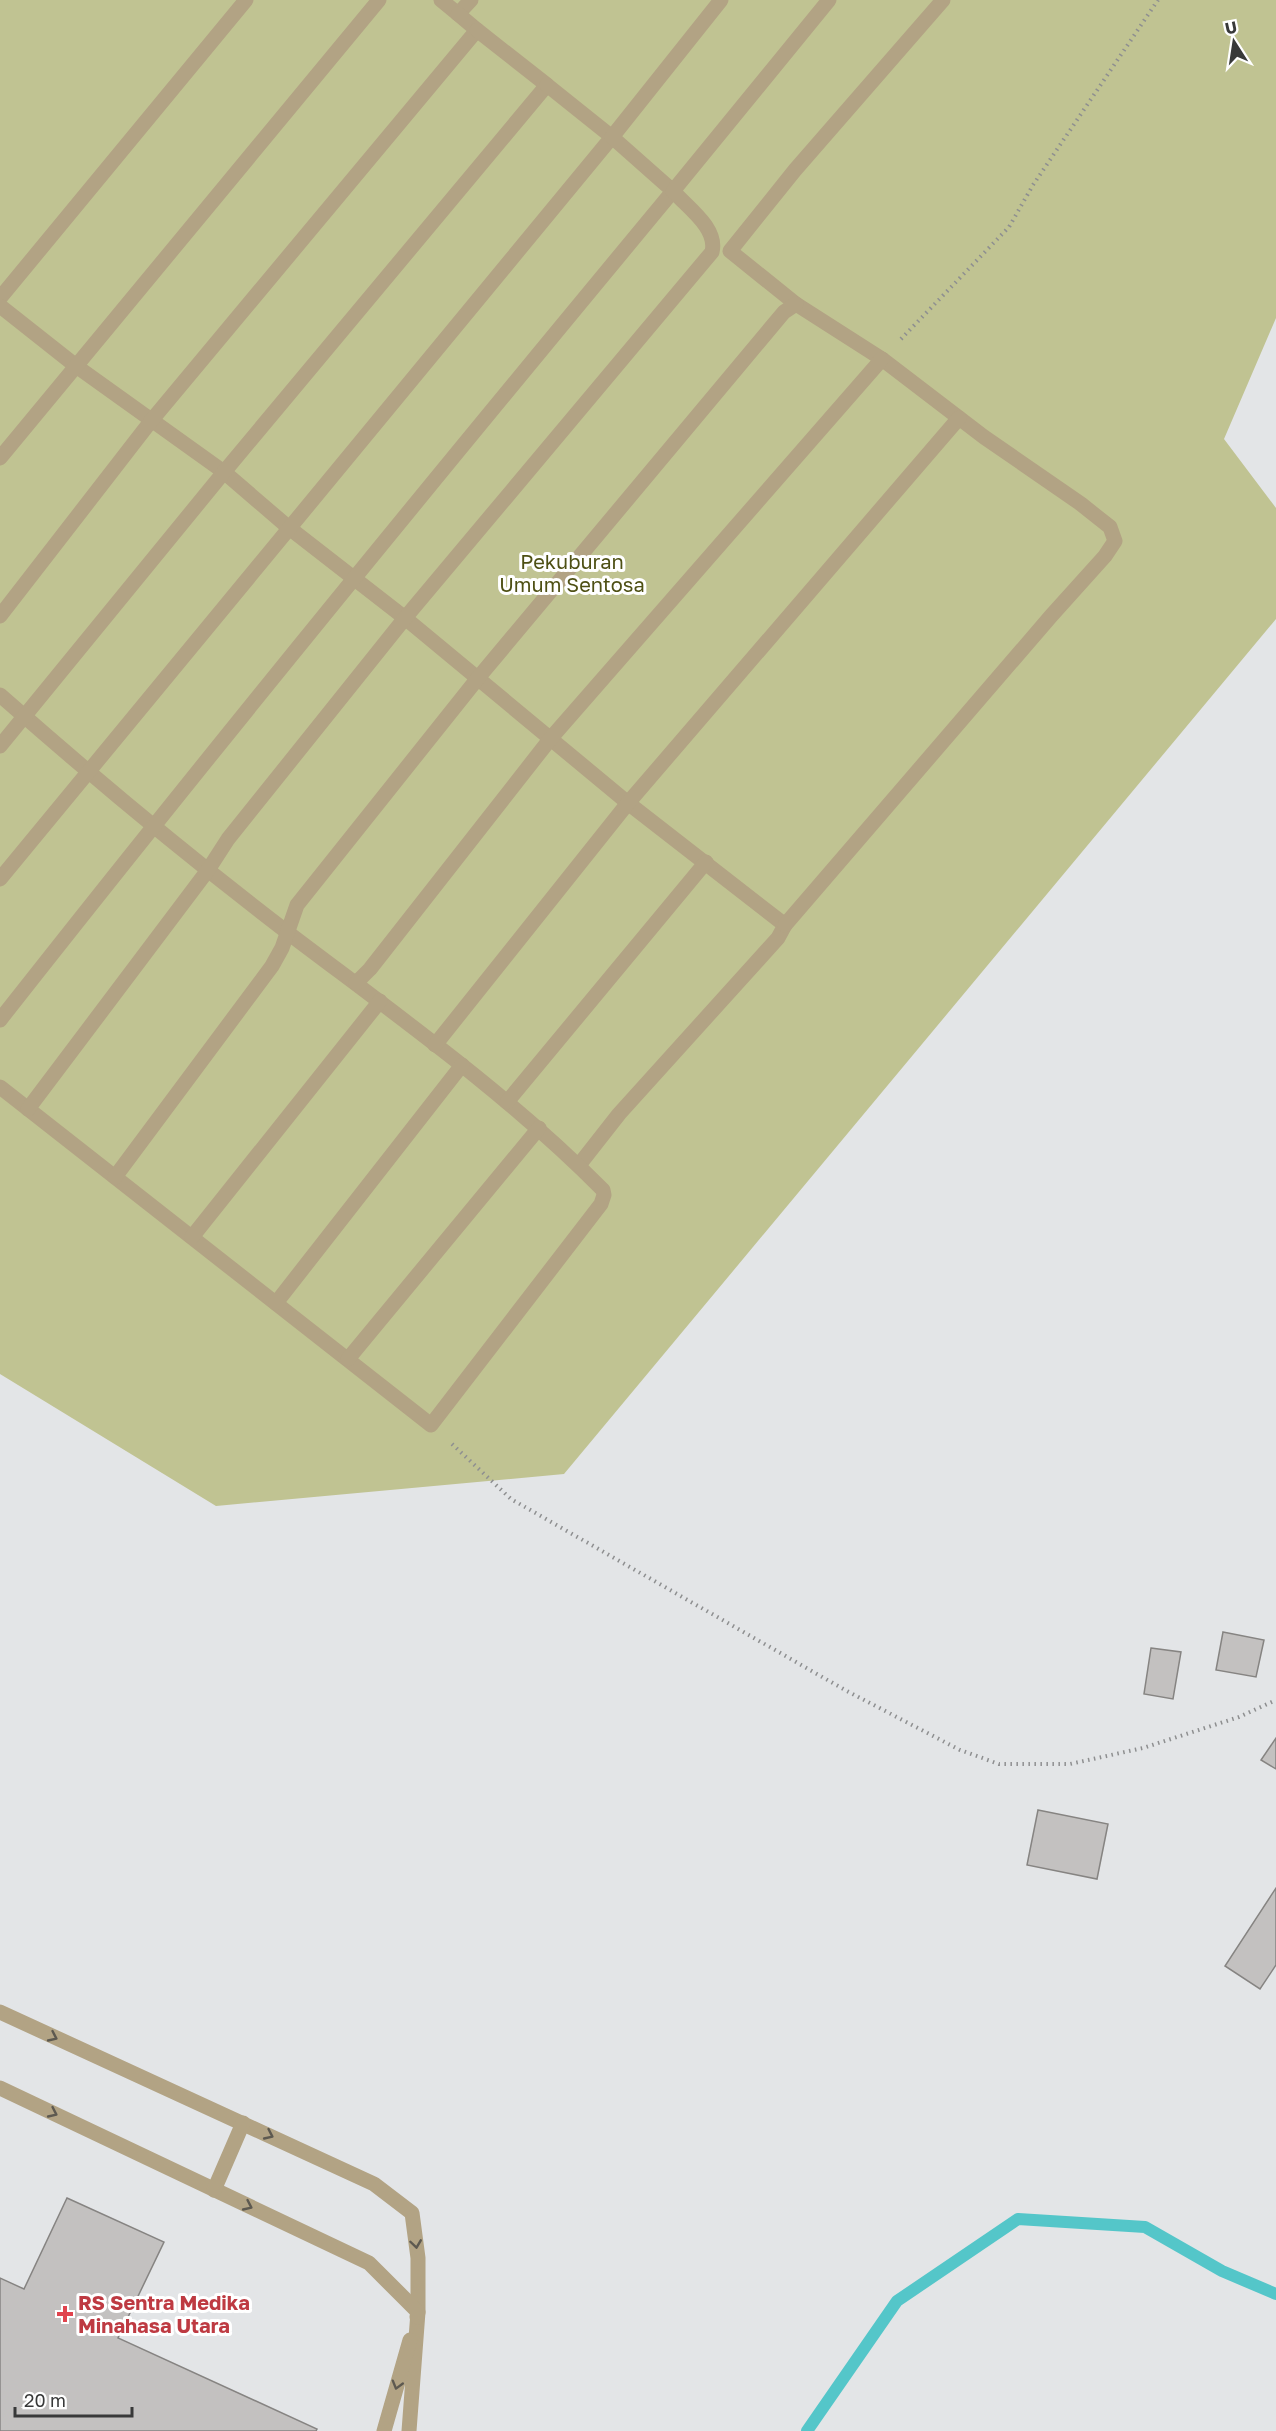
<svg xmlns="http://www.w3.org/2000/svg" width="1276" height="2431" font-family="'Golos Text',sans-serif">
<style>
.green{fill:#c0c392}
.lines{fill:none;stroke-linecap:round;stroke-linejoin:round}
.stream{stroke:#54c6c9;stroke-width:12}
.building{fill:#c3c1c0;stroke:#868482;stroke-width:1.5}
.path{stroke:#8e8f90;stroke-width:4;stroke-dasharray:1.5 4.5;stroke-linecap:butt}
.minor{stroke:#b2a384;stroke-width:15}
.oneway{stroke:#5d5950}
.health-dot{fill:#e0444e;stroke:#fff;stroke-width:2}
.labels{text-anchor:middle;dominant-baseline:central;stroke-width:6;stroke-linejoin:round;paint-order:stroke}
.park-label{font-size:20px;fill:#4e5014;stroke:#fff}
.health-label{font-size:20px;font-weight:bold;fill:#be3a42;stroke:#fff;text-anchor:start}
</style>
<rect width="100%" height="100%" fill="#e3e5e7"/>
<polygon class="green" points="0,0 1276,0 1276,318 1224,439 1276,508 1276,619 564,1474 216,1506 0,1374"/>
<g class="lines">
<polyline class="stream" points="807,2431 897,2301 1018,2219 1145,2227 1222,2271 1276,2294"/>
</g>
<g class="building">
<polygon points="1223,1632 1264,1640 1256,1677 1216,1670"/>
<polygon points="1151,1648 1181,1652 1173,1699 1144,1694"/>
<polygon points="1276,1738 1276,1769 1261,1760"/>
<polygon points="1038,1810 1108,1824 1097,1879 1027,1865"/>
<polygon points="1276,1888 1276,1965 1260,1989 1225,1966"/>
<polygon points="67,2198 164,2242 118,2338 317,2429 316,2431 0,2431 0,2278 24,2289"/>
</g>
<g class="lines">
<g class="path">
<polyline points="901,339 1009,227 1033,185 1158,0"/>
<polyline points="452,1444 511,1499 845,1690 960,1750 999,1764 1070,1764 1143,1748 1239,1717 1276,1700"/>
</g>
<g class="minor">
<polyline points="441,0 458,14 471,0"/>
<polyline points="0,298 246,0"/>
<polyline points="0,306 76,366 224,472 288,527 405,618 628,803 785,925 778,938 619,1114 579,1165"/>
<polyline points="0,458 379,0"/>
<polyline points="0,616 151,421 477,30 458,14"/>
<path d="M0,695C93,777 189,857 287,932C395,1014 507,1093 603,1190L604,1195L601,1204L431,1425L0,1087"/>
<polyline points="0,746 224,472 547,85 477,30"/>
<polyline points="0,879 612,137 547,85"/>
<polyline points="785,925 1051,616 1105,556 1115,541 1110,527 1081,504 984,437 882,359 796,304 730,251 795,170 943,0"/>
<polyline points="356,983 370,969 551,738 882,359"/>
<path d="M0,1020C220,740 446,465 673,191L612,137L721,0"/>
<polyline points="435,1045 628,803 959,418"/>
<polyline points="507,1102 706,862"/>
<path d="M28,1109L208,870L228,839L405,618L712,252C718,228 688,208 673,191L829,0"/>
<polyline points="115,1177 272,966 282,948 297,905 478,678 784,312 796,304"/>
<polyline points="192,1237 380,1001"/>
<polyline points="276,1303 462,1065"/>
<polyline points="348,1359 539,1128"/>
<polyline points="0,2012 374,2184 412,2213 418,2258 418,2312 409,2431"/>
<polyline points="0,2088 369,2263 418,2312 417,2317"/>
<polyline points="214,2190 243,2123"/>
<polyline points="384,2431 410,2340"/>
</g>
</g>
<defs><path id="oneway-chevron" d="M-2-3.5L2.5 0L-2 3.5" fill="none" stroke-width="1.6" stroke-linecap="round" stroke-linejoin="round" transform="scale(1.5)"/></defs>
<g class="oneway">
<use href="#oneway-chevron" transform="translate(53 2037) rotate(25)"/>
<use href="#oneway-chevron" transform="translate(53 2113) rotate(25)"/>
<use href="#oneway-chevron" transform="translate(269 2135) rotate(25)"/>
<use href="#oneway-chevron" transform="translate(248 2206) rotate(25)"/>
<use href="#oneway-chevron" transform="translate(416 2244) rotate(82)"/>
<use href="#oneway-chevron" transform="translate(397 2385) rotate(106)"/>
</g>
<path class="health-dot" d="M62 2305h6v6h6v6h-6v6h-6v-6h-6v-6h6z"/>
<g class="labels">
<g class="park-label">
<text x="572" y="561">Pekuburan<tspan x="572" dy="23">Umum Sentosa</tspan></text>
</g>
<g class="health-label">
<text x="78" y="2302">RS Sentra Medika<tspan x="78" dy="23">Minahasa Utara</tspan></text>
</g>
</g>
<g transform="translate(1234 42) rotate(348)" stroke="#ffffff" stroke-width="4.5" paint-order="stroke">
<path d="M0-4.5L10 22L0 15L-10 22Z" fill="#383939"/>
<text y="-9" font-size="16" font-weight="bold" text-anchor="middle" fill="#383939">U</text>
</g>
<path d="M15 2407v9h117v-9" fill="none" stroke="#383939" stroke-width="3"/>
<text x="24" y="2407" font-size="18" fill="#383939" stroke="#ffffff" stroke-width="4.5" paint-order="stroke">20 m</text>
</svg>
